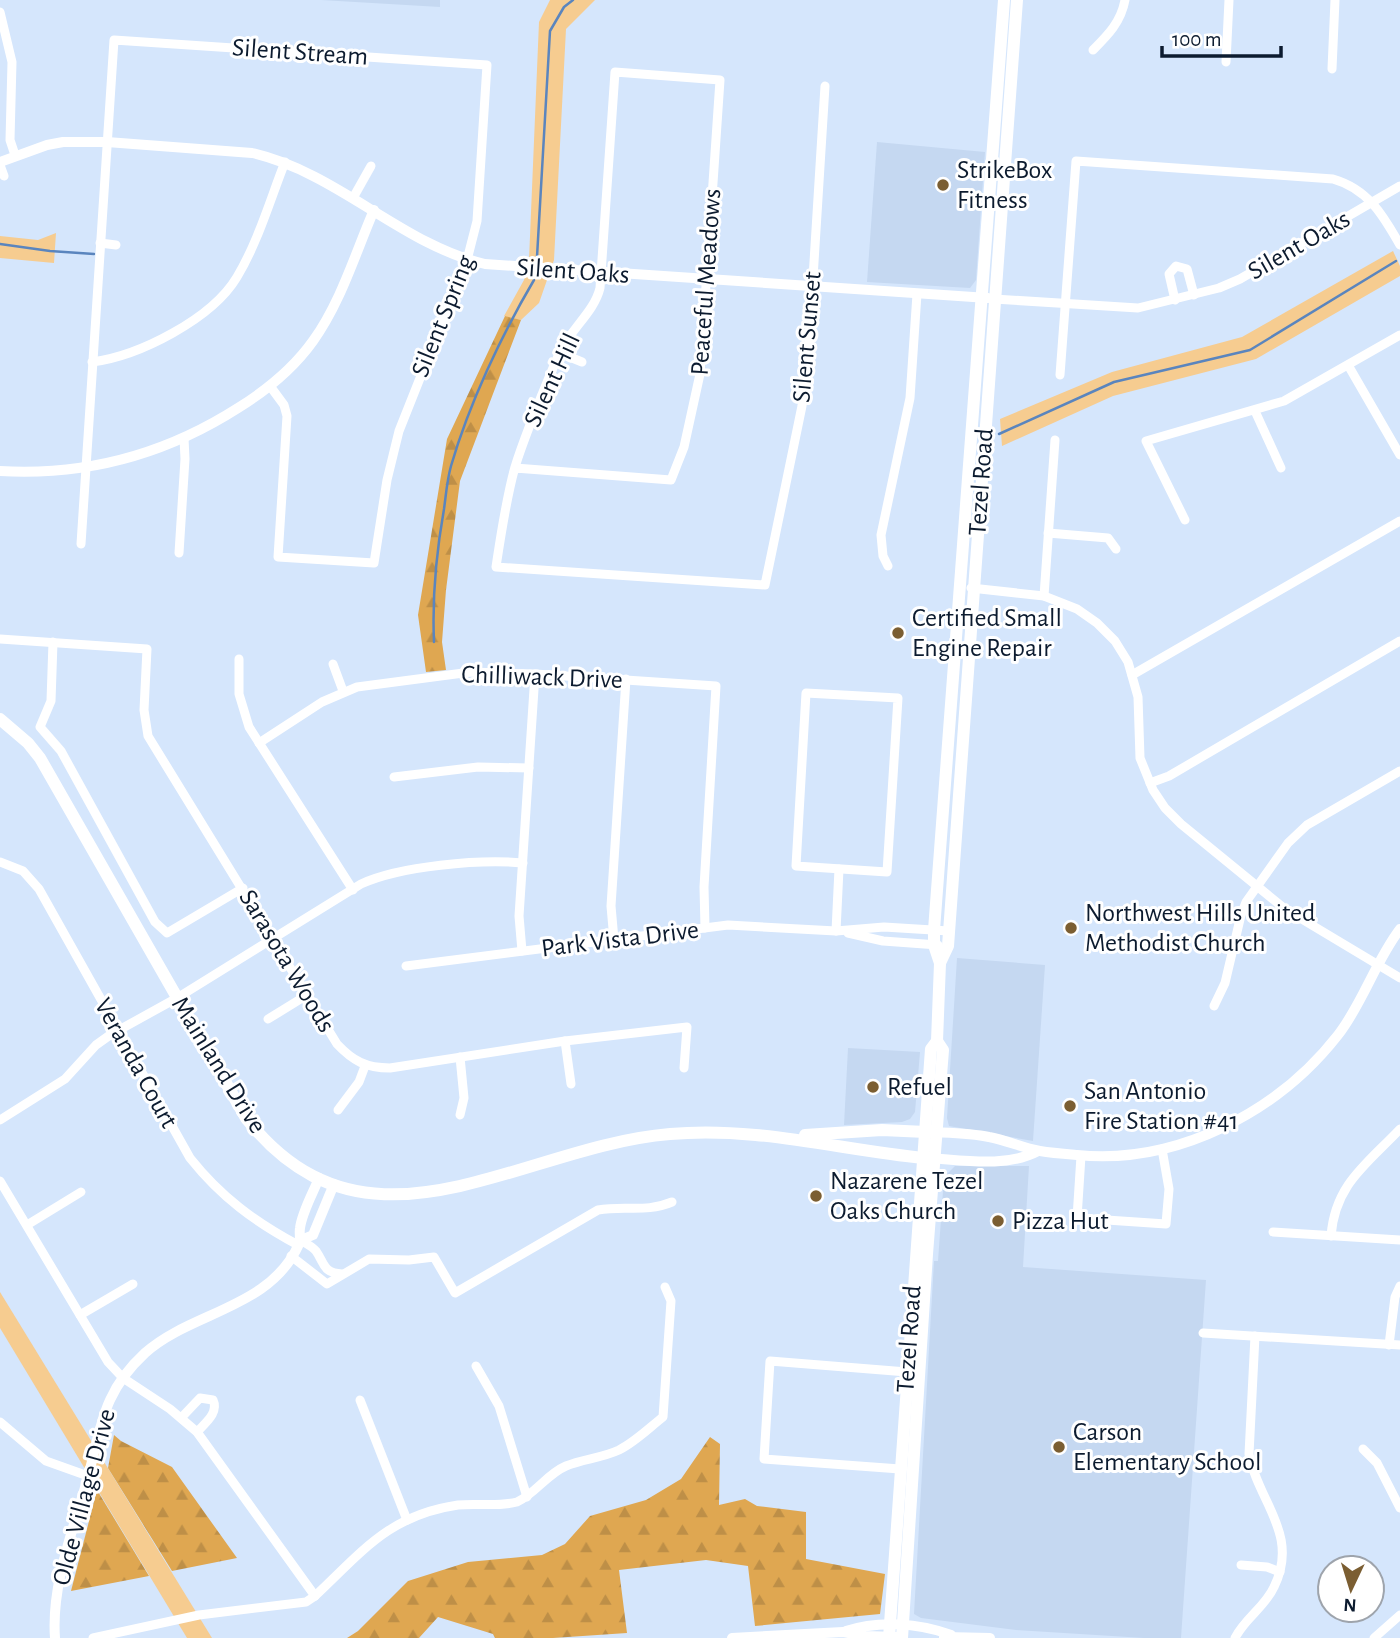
<svg xmlns="http://www.w3.org/2000/svg" width="1400" height="1638" font-family="'Alegreya Sans',sans-serif">
<style>
.built{fill:#c5d8f1}
.grass{fill:#f6cc90}
.forest{fill:url(#forest-firs)}
.lines{fill:none;stroke-linecap:round;stroke-linejoin:round}
.stream{stroke:#5a85be;stroke-width:2.5}
.minor{stroke:#fff;stroke-width:9}
.tertiary{stroke:#fff;stroke-width:10}
.secondary{stroke:#fff;stroke-width:12}
.poi-dot{fill:#7b5e32;stroke:#fff;stroke-width:2.5}
.labels{text-anchor:middle;dominant-baseline:central;stroke-width:6;stroke-linejoin:round;paint-order:stroke}
.street-label{font-size:26px;fill:#0c1b2f;stroke:#fff}
.poi-label{font-size:26px;fill:#0c1b2f;stroke:#fff;text-anchor:start}
</style>
<defs>
<pattern id="forest-firs" width="22" height="20" patternUnits="userSpaceOnUse" patternTransform="scale(1.75)"><rect width="22" height="20" fill="#dfa751"/><path d="M5 1l3.5 6h-7zM16 11l3.5 6h-7z" fill="#be8f47"/></pattern>
</defs>
<rect width="100%" height="100%" fill="#d5e6fc"/>
<g class="built">
<polygon points="321,0 440,0 440,7"/>
<polygon points="877,142 985,152 976,280 970,288 867,282"/>
<polygon points="957,958 1045,965 1033,1141 949,1126 947,1118"/>
<polygon points="848,1048 920,1052 915,1112 910,1119 902,1122 844,1125"/>
<polygon points="955,1166 1029,1166 1023,1267 1206,1280 1181,1638 1144,1638 1016,1630 921,1618 914,1614 934,1261 938,1261 944,1177"/>
</g>
<g class="grass">
<polygon points="550,0 595,0 566,29 554,260 539,303 521,320 504,316 524,280 529,260 539,22"/>
<polygon points="56,233 54,263 0,258 0,236 38,240"/>
<polygon points="1393,251 1400,266 1400,276 1256,359 1113,396 1002,446 1000,419 1112,372 1242,337"/>
<polygon points="0,1292 212,1638 187,1638 0,1328"/>
</g>
<g class="forest">
<polygon points="505,316 521,320 460,481 446,590 442,642 446,670 426,672 418,615 447,439"/>
<polygon points="114,1435 121,1441 172,1467 237,1558 172,1571 108,1468"/>
<polygon points="710,1437 720,1444 719,1505 745,1499 757,1506 806,1512 806,1559 885,1574 880,1614 755,1626 748,1566 706,1560 619,1570 627,1633 553,1638 495,1638 493,1634 438,1617 419,1638 347,1638 358,1631 408,1581 468,1562 542,1555 565,1544 590,1516 646,1500 681,1479"/>
<polygon points="97,1490 149,1576 71,1591"/>
</g>
<g class="lines">
<g class="stream">
<polyline points="0,244 50,251 94,254"/>
<polyline points="537,257 550,31 564,7 573,0"/>
<polyline points="999,434 1114,382 1250,350 1396,261"/>
<path d="M434,642C432,596 436,554 444,509C446,495 447,480 451,466C469,404 501,336 534,280"/>
</g>
<g class="minor">
<polyline points="0,12 12,62 10,140 15,155"/>
<path d="M1093,50C1108,35 1121,22 1125,0"/>
<polyline points="1226,62 1229,0"/>
<polyline points="1332,69 1335,0"/>
<polyline points="0,165 4,176"/>
<polyline points="353,198 371,166"/>
<polyline points="100,243 116,245"/>
<polyline points="994,299 1138,308 1219,288 1240,279 1400,186"/>
<polyline points="1175,300 1169,274 1176,266 1187,269 1194,295"/>
<polyline points="560,353 582,362"/>
<path d="M92,362C139,356 212,319 237,277C258,242 270,200 285,162"/>
<polyline points="1348,365 1400,455"/>
<path d="M1060,375L1076,161L1333,179C1368,189 1383,215 1400,245"/>
<polyline points="1255,411 1281,468"/>
<path d="M515,468L671,480L684,447L700,374L720,80L615,72L600,288C594,313 569,330 558,356C543,392 527,429 515,467C506,499 501,534 496,567L765,585L802,406L808,358L825,86"/>
<polyline points="1185,520 1146,441 1284,401 1400,335"/>
<polyline points="1048,533 1108,538 1116,549"/>
<polyline points="81,544 114,40 487,65 477,221 467,260 399,431 387,480 374,563 278,557 287,416 284,405 270,386"/>
<polyline points="179,553 185,459 184,438"/>
<polyline points="888,566 883,556 881,535 910,398 917,294"/>
<polyline points="971,588 1044,596 1077,609 1097,623 1115,641 1128,662 1138,697 1140,758 1153,790 1165,808 1181,824 1285,909 1400,978"/>
<polyline points="1044,596 1055,440"/>
<path d="M0,639L147,649L144,710L148,736L337,1044C353,1061 366,1068 390,1068L565,1041L687,1027L684,1068"/>
<polyline points="53,642 51,701 40,727 61,751 155,922 167,933 243,888"/>
<polyline points="239,659 239,694 249,727 353,890"/>
<polyline points="333,664 343,691"/>
<polyline points="1132,675 1400,521"/>
<polygon points="806,693 898,698 887,872 796,866"/>
<polyline points="259,743 322,702 357,687 471,672 535,674 716,686 704,887 705,928"/>
<polyline points="394,777 478,767 529,768"/>
<polyline points="1150,783 1169,776 1400,641"/>
<path d="M0,862L23,871L39,889L190,1158C221,1197 255,1222 298,1245"/>
<polyline points="836,931 839,869"/>
<polyline points="848,933 883,941 938,945"/>
<polyline points="614,940 611,906 626,679"/>
<polyline points="522,951 519,916 535,674"/>
<polyline points="406,966 728,925 836,931 884,927 949,931"/>
<polyline points="1214,1006 1225,983 1241,915 1246,902 1288,843 1307,825 1400,771"/>
<polyline points="268,1019 307,995"/>
<polyline points="565,1041 571,1084"/>
<polyline points="460,1057 464,1098 460,1115"/>
<polyline points="338,1110 359,1082 365,1066"/>
<path d="M0,1120L65,1079L96,1045L110,1035L177,998L361,884C400,866 480,859 523,863"/>
<polyline points="1081,1156 1077,1218 1166,1224 1169,1189 1162,1149"/>
<polyline points="0,1181 108,1362 123,1378 170,1409 197,1432 315,1596"/>
<polyline points="27,1225 81,1192"/>
<polyline points="1273,1232 1400,1240"/>
<path d="M1331,1236C1335,1184 1367,1164 1400,1129"/>
<path d="M301,1240C306,1244 312,1246 316,1251C325,1264 323,1273 342,1274"/>
<path d="M291,1256L327,1284L369,1259L409,1260L434,1257L455,1293L598,1210C625,1205 646,1213 672,1202"/>
<polyline points="80,1315 133,1284"/>
<polyline points="1203,1333 1400,1345"/>
<polyline points="1389,1345 1395,1297 1400,1286"/>
<polyline points="476,1366 499,1406 527,1497"/>
<polyline points="360,1400 407,1520"/>
<path d="M181,1418L200,1398L213,1400C219,1413 205,1423 197,1432"/>
<polyline points="0,1422 46,1461 88,1476"/>
<polyline points="1363,1449 1377,1463 1400,1508"/>
<polyline points="900,1469 764,1459 770,1361 907,1372"/>
<polyline points="1241,1565 1267,1567 1280,1572"/>
<path d="M93,1638L199,1615L306,1602L315,1596C362,1552 389,1515 458,1505C478,1503 498,1507 517,1502C536,1493 547,1474 566,1466C583,1459 602,1458 619,1450C635,1442 649,1428 663,1417L671,1301L665,1287"/>
<path d="M1235,1638C1245,1618 1265,1607 1274,1587C1300,1534 1258,1502 1249,1454L1255,1336"/>
<polyline points="1374,1638 1400,1615"/>
</g>
<g class="tertiary">
<path d="M0,162L47,145L63,142H107L252,153C339,173 402,245 485,264L988,298"/>
<path d="M0,471C86,476 166,454 238,408C267,390 293,369 313,341C341,302 355,254 374,210"/>
<path d="M930,1132C950,1133 970,1133 989,1137C1006,1140 1023,1148 1040,1151C1052,1153 1065,1154 1077,1155C1177,1165 1278,1112 1338,1035C1363,1003 1375,962 1400,929"/>
<path d="M928,1158C963,1160 1006,1168 1038,1151"/>
<polyline points="301,1240 313,1235 334,1184"/>
<path d="M846,1631C879,1620 919,1623 951,1635"/>
<polyline points="944,1637 990,1638"/>
<path d="M55,1638C51,1584 74,1528 88,1477C95,1451 99,1424 110,1400C118,1382 131,1366 145,1353C192,1311 270,1309 299,1244C301,1238 299,1234 300,1228C302,1212 313,1193 319,1178"/>
<polyline points="732,1638 843,1632 865,1636 897,1637"/>
</g>
<g class="secondary">
<path d="M0,719L28,743L40,758L246,1118C367,1273 520,1146 670,1134C756,1126 840,1150 924,1158"/>
<polyline points="940,963 934,945 934,930 1004,0"/>
<polyline points="805,1135 882,1130 926,1132"/>
<polyline points="889,1638 931,1049 937,1041 940,963 948,946 1017,0"/>
<polyline points="902,1638 927,1254 943,1050 937,1041"/>
</g>
</g>
<g class="poi-dot">
<circle cx="943" cy="185" r="7"/>
<circle cx="898" cy="633" r="7"/>
<circle cx="1071" cy="928" r="7"/>
<circle cx="873" cy="1087" r="7"/>
<circle cx="1070" cy="1106" r="7"/>
<circle cx="816" cy="1196" r="7"/>
<circle cx="998" cy="1221" r="7"/>
<circle cx="1059" cy="1447" r="7"/>
</g>
<g class="labels">
<g class="street-label">
<text transform="translate(300 52) rotate(4)">Silent Stream</text>
<text transform="translate(1299 245) rotate(-30)">Silent Oaks</text>
<text transform="translate(573 271) rotate(4)">Silent Oaks</text>
<text transform="translate(706 282) rotate(-86)">Peaceful Meadows</text>
<text transform="translate(443 316) rotate(-68)">Silent Spring</text>
<text transform="translate(807 337) rotate(-85)">Silent Sunset</text>
<text transform="translate(552 380) rotate(-65)">Silent Hill</text>
<text transform="translate(981 482) rotate(-86)">Tezel Road</text>
<text transform="translate(542 677) rotate(2)">Chilliwack Drive</text>
<text transform="translate(620 939) rotate(-7)">Park Vista Drive</text>
<text transform="translate(287 961) rotate(59)">Sarasota Woods</text>
<text transform="translate(136 1063) rotate(61)">Veranda Court</text>
<text transform="translate(219 1065) rotate(58)">Mainland Drive</text>
<text transform="translate(909 1339) rotate(-86)">Tezel Road</text>
<text transform="translate(84 1497) rotate(-75)">Olde Village Drive</text>
</g>
<g class="poi-label">
<text x="957" y="170">StrikeBox<tspan x="957" dy="30">Fitness</tspan></text>
<text x="912" y="618">Certified Small<tspan x="912" dy="30">Engine Repair</tspan></text>
<text x="1085" y="913">Northwest Hills United<tspan x="1085" dy="30">Methodist Church</tspan></text>
<text x="887" y="1087">Refuel</text>
<text x="1084" y="1091">San Antonio<tspan x="1084" dy="30">Fire Station #41</tspan></text>
<text x="830" y="1181">Nazarene Tezel<tspan x="830" dy="30">Oaks Church</tspan></text>
<text x="1012" y="1221">Pizza Hut</text>
<text x="1073" y="1432">Carson<tspan x="1073" dy="30">Elementary School</tspan></text>
</g>
</g>
<g transform="translate(1351 1589) rotate(184)"><circle r="33" fill="#ffffff" stroke="#9ea4ac" stroke-width="2"/>
<path d="M0-5L12 26L0 18L-12 26Z" fill="#7b5e32"/>
<text y="-10" font-size="19" font-weight="bold" text-anchor="middle" fill="#0c1b2f">N</text>
</g>
<path d="M1162 46v10h119v-10" fill="none" stroke="#0c1b2f" stroke-width="3.5"/>
<text x="1172" y="46" font-size="21" fill="#0c1b2f" stroke="#ffffff" stroke-width="5" paint-order="stroke">100 m</text>
</svg>
